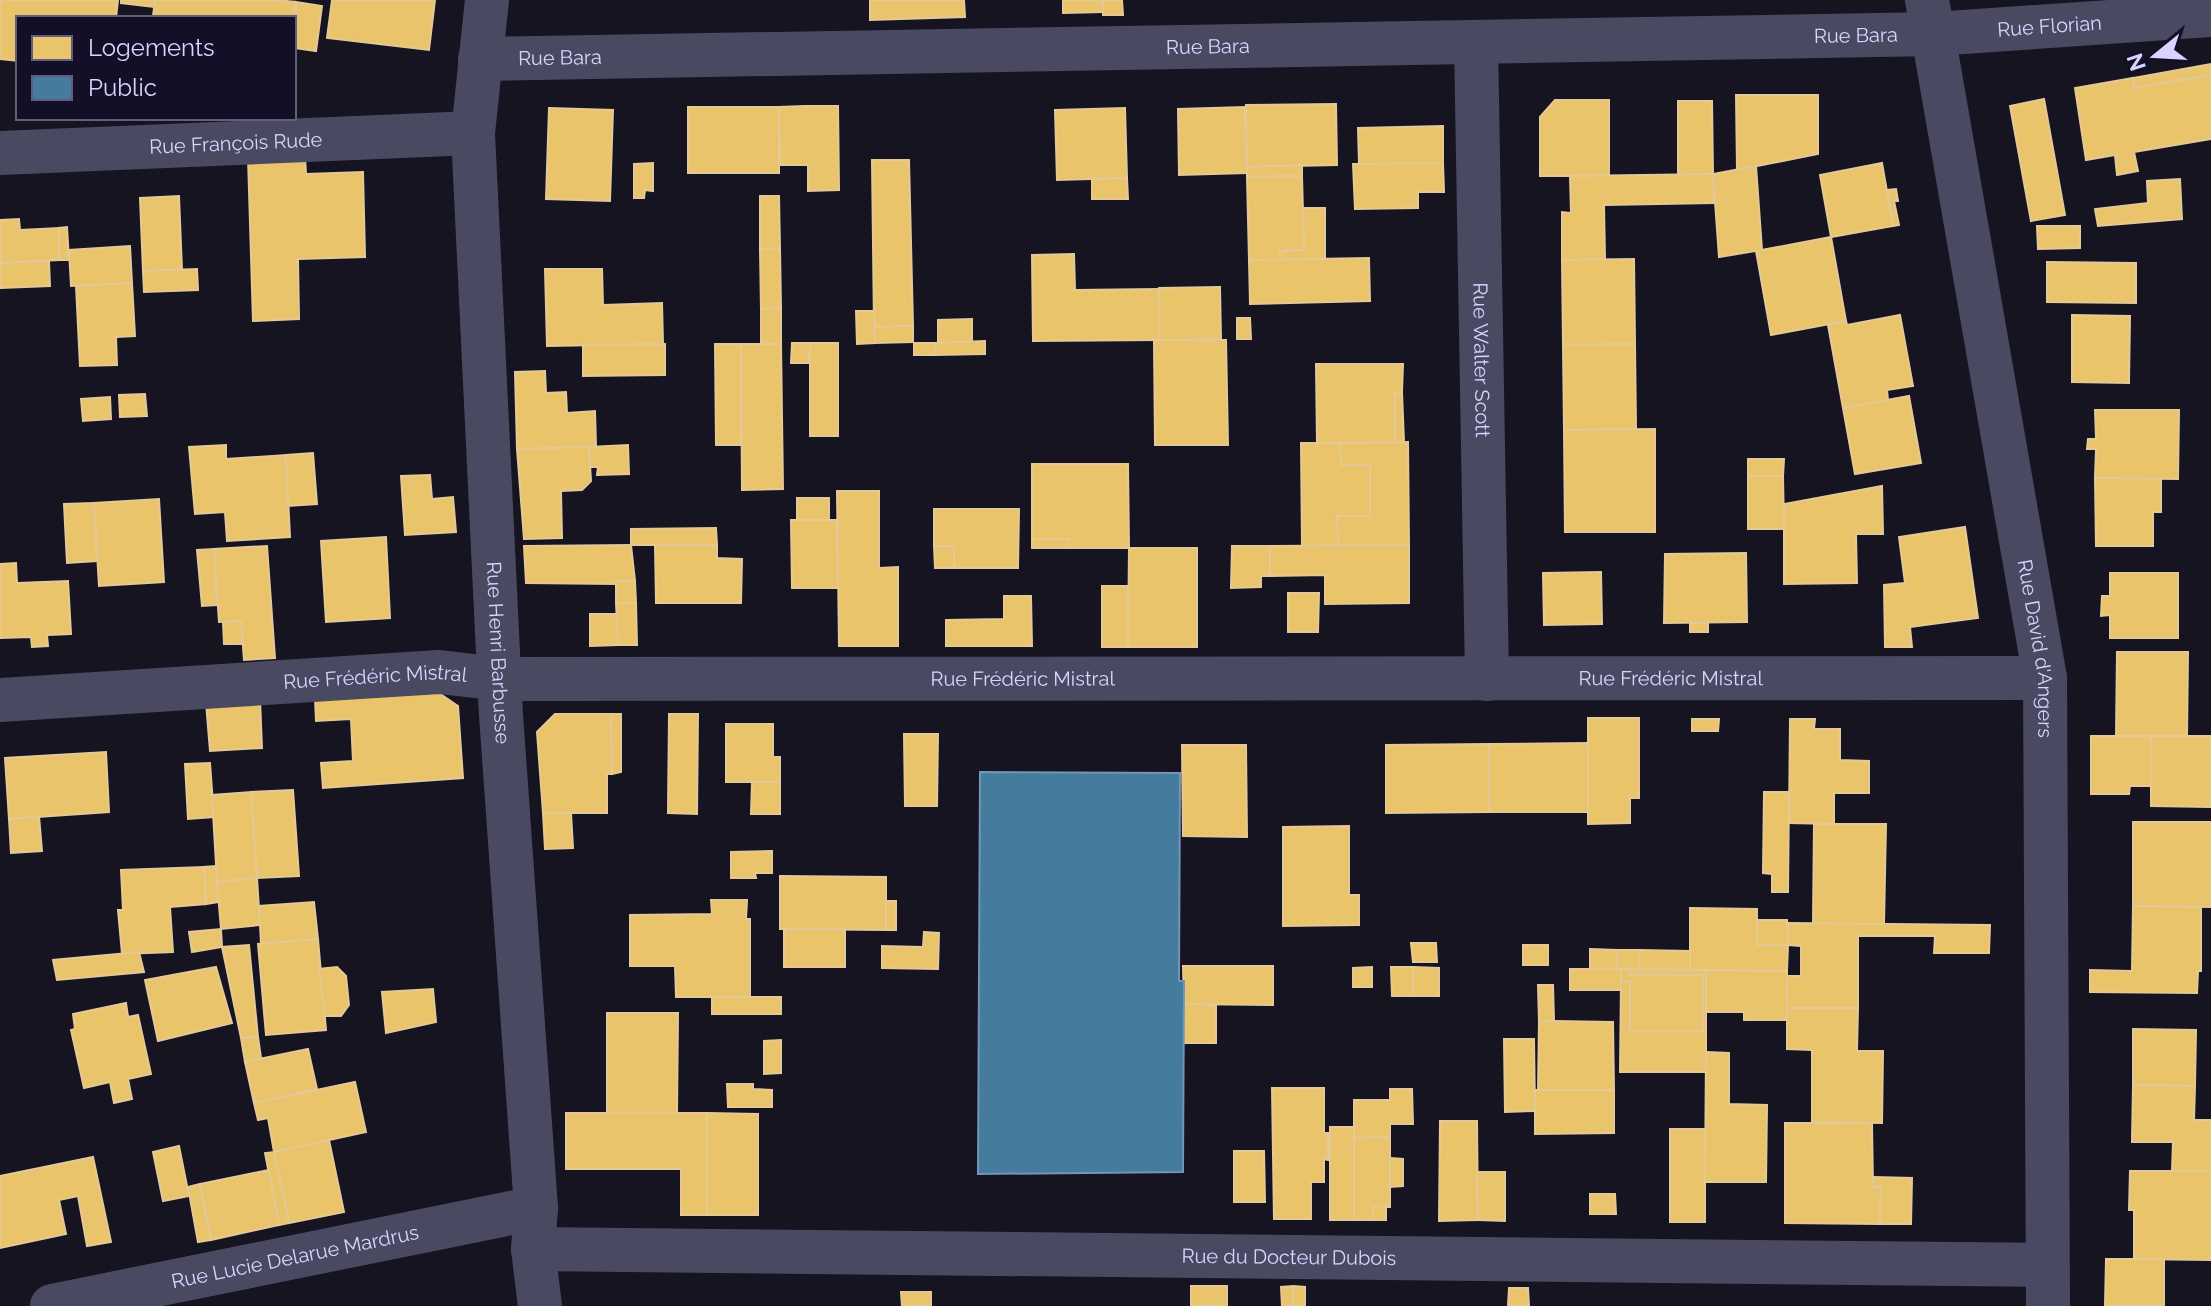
<svg xmlns="http://www.w3.org/2000/svg" width="2211" height="1306" font-family="Raleway,sans-serif">
<style>
.homes{fill:#e9c46a;stroke:#e4c997;stroke-width:2}
.public{fill:#457b9d;stroke:#7196ba;stroke-width:2}
.lines{fill:none;stroke-linecap:round;stroke-linejoin:round}
.minor{stroke:#4a4962;stroke-width:44}
.labels{text-anchor:middle;dominant-baseline:central;stroke-width:8;stroke-linejoin:round;paint-order:stroke}
.street-label{font-size:20px;fill:#d9d4ff;stroke:#130f26}
</style>
<rect width="100%" height="100%" fill="#161421"/>
<g class="homes">
<polygon points="0,0 118,0 116,18 18,18 18,61 0,59"/>
<polygon points="121,0 155,0 154,7 121,3"/>
<polygon points="155,0 276,0 296,2 293,18 170,18 153,16"/>
<polygon points="332,0 435,0 429,50 327,38"/>
<polygon points="870,0 964,0 965,17 870,20"/>
<polygon points="1063,0 1103,0 1103,12 1063,13"/>
<polygon points="1103,0 1122,0 1123,15 1103,15"/>
<polygon points="296,2 322,6 316,51 294,48"/>
<polygon points="2211,64 2211,75 2134,88 2133,78"/>
<polygon points="2211,75 2211,139 2134,152 2138,171 2117,175 2115,155 2086,160 2075,88 2133,78 2134,88"/>
<polygon points="1736,95 1818,95 1818,154 1737,170"/>
<polygon points="2044,99 2065,215 2031,221 2010,106"/>
<polygon points="1555,100 1609,100 1609,176 1540,176 1540,117"/>
<polygon points="1678,101 1712,101 1713,174 1678,175"/>
<polygon points="1336,104 1337,165 1247,167 1246,105"/>
<polygon points="805,106 838,106 839,190 808,191 808,165 780,165 779,107"/>
<rect x="688" y="107" width="91" height="66"/>
<polygon points="1245,107 1247,173 1179,175 1178,109"/>
<polygon points="549,108 613,110 610,201 546,199"/>
<polygon points="1125,108 1127,178 1057,180 1055,110"/>
<polygon points="1443,126 1443,163 1359,164 1358,128"/>
<polygon points="305,157 306,174 363,172 365,257 298,259 299,319 253,321 248,158"/>
<polygon points="872,160 909,160 913,326 874,327"/>
<polygon points="653,163 653,191 645,190 644,198 634,198 634,164"/>
<polygon points="1443,163 1444,192 1418,192 1418,208 1355,209 1353,164"/>
<polygon points="1882,163 1893,226 1831,237 1820,175"/>
<polygon points="1302,165 1302,176 1247,177 1247,167"/>
<polygon points="1756,166 1762,250 1719,257 1713,174"/>
<polygon points="1713,174 1714,203 1604,205 1605,259 1562,260 1562,212 1571,213 1570,176"/>
<polygon points="1302,176 1304,250 1280,251 1281,260 1249,260 1247,177"/>
<polygon points="1127,178 1128,199 1092,199 1092,179"/>
<polygon points="2180,179 2182,219 2098,226 2095,209 2148,203 2147,181"/>
<polygon points="1896,189 1898,201 1894,201 1899,225 1893,226 1887,190"/>
<polygon points="179,196 182,270 143,271 140,198"/>
<polygon points="760,196 779,196 780,249 760,249"/>
<polygon points="1303,208 1325,208 1325,259 1281,260 1280,251 1304,250"/>
<polygon points="19,219 20,230 59,228 59,260 0,263 0,220"/>
<polygon points="2037,226 2080,226 2080,248 2038,249"/>
<polygon points="67,227 69,260 59,260 59,228"/>
<polygon points="1831,237 1846,321 1771,335 1756,251"/>
<polygon points="130,246 132,283 71,286 69,250"/>
<polygon points="760,249 780,249 781,308 761,309"/>
<polygon points="1074,254 1075,290 1159,289 1159,340 1033,341 1032,255"/>
<polygon points="1369,258 1370,301 1250,304 1249,260"/>
<polygon points="1634,259 1635,344 1563,345 1562,260"/>
<polygon points="49,261 50,286 0,288 0,263"/>
<polygon points="2047,262 2136,263 2136,303 2047,302"/>
<polygon points="197,269 198,290 144,292 143,271"/>
<polygon points="545,269 602,269 603,305 662,303 663,344 547,346"/>
<polygon points="132,283 135,336 116,337 117,365 80,366 76,286"/>
<polygon points="1220,287 1221,339 1159,340 1159,288"/>
<polygon points="781,308 781,344 761,344 761,309"/>
<polygon points="856,311 874,311 875,343 857,344"/>
<polygon points="1900,315 1913,386 1887,390 1888,400 1843,408 1828,325 1846,321 1847,325"/>
<polygon points="2072,315 2130,316 2129,383 2072,382"/>
<polygon points="1237,318 1250,318 1251,339 1237,339"/>
<polygon points="972,319 972,342 938,343 938,320"/>
<polygon points="913,326 913,342 875,343 874,327"/>
<polygon points="1154,340 1226,340 1228,445 1155,445"/>
<polygon points="985,341 985,354 935,355 935,343"/>
<polygon points="792,343 810,343 809,363 791,363"/>
<rect x="810" y="343" width="28" height="93"/>
<rect x="914" y="343" width="21" height="12"/>
<polygon points="665,344 665,375 583,376 583,345"/>
<polygon points="715,344 741,344 741,445 716,445"/>
<polygon points="741,344 781,344 783,489 742,490"/>
<polygon points="1635,344 1636,429 1564,430 1563,345"/>
<polygon points="1316,364 1403,364 1402,392 1395,393 1395,443 1317,443"/>
<polygon points="545,371 546,393 566,392 567,413 595,411 596,447 517,449 515,372"/>
<polygon points="1402,392 1404,442 1395,443 1395,393"/>
<polygon points="145,394 147,416 120,417 119,395"/>
<polygon points="1909,396 1921,463 1855,474 1843,408"/>
<polygon points="110,397 111,419 83,421 81,399"/>
<polygon points="2095,410 2179,410 2178,479 2095,478 2096,449 2087,449 2088,439 2096,439"/>
<polygon points="1655,429 1655,532 1565,532 1564,430"/>
<polygon points="1408,442 1409,545 1338,545 1337,516 1370,516 1370,465 1341,465 1340,443"/>
<polygon points="1301,443 1340,443 1341,465 1370,465 1370,516 1337,516 1338,545 1302,546"/>
<polygon points="226,445 226,459 286,455 290,537 227,541 225,512 195,514 189,447"/>
<polygon points="628,445 629,474 597,475 598,467 590,467 589,447"/>
<polygon points="589,447 591,481 582,490 561,491 562,538 524,539 517,449"/>
<polygon points="313,453 317,504 288,506 286,455"/>
<polygon points="1748,459 1784,459 1783,476 1748,476"/>
<polygon points="1032,464 1128,464 1129,548 1069,548 1069,539 1032,539"/>
<polygon points="430,475 432,499 453,497 456,532 405,535 401,476"/>
<polygon points="1748,476 1783,476 1784,529 1748,529"/>
<polygon points="2095,478 2161,479 2161,512 2153,512 2153,546 2096,546"/>
<polygon points="1882,486 1883,534 1856,534 1857,583 1784,584 1784,504"/>
<polygon points="837,491 879,491 879,568 898,567 898,646 839,646"/>
<rect x="797" y="498" width="32" height="22"/>
<polygon points="159,499 164,582 99,586 94,503"/>
<polygon points="94,503 97,561 67,563 64,504"/>
<polygon points="934,509 1019,509 1018,568 954,568 954,546 934,546"/>
<polygon points="791,520 837,520 838,588 792,588"/>
<polygon points="1965,527 1978,618 1910,627 1912,647 1885,647 1884,585 1905,583 1899,537"/>
<polygon points="716,528 717,545 631,545 631,529"/>
<polygon points="386,537 390,618 326,622 321,541"/>
<rect x="1032" y="539" width="37" height="9"/>
<polygon points="631,545 635,581 616,581 616,584 526,583 524,546"/>
<polygon points="655,545 717,545 717,558 742,559 741,603 656,603"/>
<polygon points="1409,545 1409,603 1325,604 1325,575 1270,576 1270,546"/>
<polygon points="267,546 275,658 244,660 241,621 219,622 214,549"/>
<polygon points="934,546 954,546 954,568 935,568"/>
<polygon points="1232,546 1270,546 1270,576 1261,576 1261,587 1231,588"/>
<polygon points="1129,548 1197,548 1197,647 1128,647"/>
<polygon points="214,549 217,605 202,606 197,550"/>
<polygon points="1746,553 1747,622 1664,623 1665,554"/>
<polygon points="16,563 17,583 68,581 71,634 47,635 48,646 32,647 31,637 0,638 0,564"/>
<polygon points="1601,572 1602,624 1544,625 1543,573"/>
<polygon points="2110,573 2178,573 2178,638 2110,638 2110,615 2101,616 2102,596 2110,596"/>
<polygon points="616,581 635,581 636,603 616,603"/>
<rect x="1102" y="586" width="26" height="61"/>
<polygon points="1288,593 1319,593 1318,632 1288,632"/>
<polygon points="1004,596 1031,596 1032,646 946,646 946,620 1004,619"/>
<polygon points="616,603 636,603 637,645 618,645"/>
<polygon points="590,614 617,614 618,645 590,646"/>
<polygon points="241,621 243,644 224,644 223,622"/>
<rect x="1690" y="623" width="18" height="9"/>
<polygon points="2117,652 2188,652 2187,737 2116,736"/>
<polygon points="436,691 458,706 463,778 323,788 321,763 353,761 351,719 316,721 315,698"/>
<polygon points="260,699 262,748 210,751 206,703"/>
<polygon points="555,714 611,714 612,774 607,774 607,813 543,813 537,732"/>
<polygon points="611,714 621,714 621,772 612,774"/>
<polygon points="669,714 698,714 697,814 668,813"/>
<polygon points="1588,718 1639,718 1639,798 1630,798 1630,823 1588,824"/>
<polygon points="1692,719 1719,719 1718,731 1692,731"/>
<polygon points="1790,719 1815,719 1814,729 1840,729 1840,760 1869,761 1869,793 1834,793 1834,824 1789,823"/>
<polygon points="726,724 773,724 773,757 780,757 780,782 726,782"/>
<polygon points="904,734 938,734 937,806 905,806"/>
<polygon points="2091,736 2151,736 2151,786 2130,786 2129,794 2091,794"/>
<polygon points="2151,736 2211,736 2211,807 2151,806"/>
<polygon points="1588,743 1588,812 1489,812 1489,744"/>
<polygon points="1489,744 1489,812 1386,813 1386,745"/>
<polygon points="1182,745 1246,745 1247,837 1183,836"/>
<polygon points="106,752 109,812 9,819 5,758"/>
<polygon points="210,763 214,817 188,819 185,764"/>
<polygon points="752,782 780,782 780,814 751,814"/>
<polygon points="293,790 299,876 257,878 251,792"/>
<polygon points="251,792 257,878 217,882 212,795"/>
<polygon points="1764,792 1789,792 1788,892 1772,892 1772,874 1763,873"/>
<polygon points="543,813 571,813 573,848 545,849"/>
<polygon points="39,816 42,851 11,853 9,819"/>
<polygon points="2133,822 2211,822 2211,907 2133,906"/>
<polygon points="1814,824 1886,824 1884,924 1813,924"/>
<polygon points="1349,826 1349,895 1359,895 1359,925 1283,926 1283,827"/>
<polygon points="772,851 772,873 755,873 756,878 731,878 731,852"/>
<polygon points="216,866 219,902 206,904 204,867"/>
<polygon points="204,867 206,904 170,907 173,952 122,954 118,910 123,910 121,870"/>
<polygon points="780,876 886,877 886,930 780,929"/>
<polygon points="257,878 260,925 221,929 217,882"/>
<polygon points="711,900 747,900 746,919 750,919 750,997 676,997 675,966 630,966 630,915 712,914"/>
<rect x="886" y="901" width="10" height="29"/>
<polygon points="314,902 318,939 261,944 259,906"/>
<polygon points="2133,906 2201,907 2201,971 2198,971 2197,993 2090,992 2090,970 2132,971"/>
<polygon points="1690,908 1757,909 1757,945 1788,945 1787,971 1690,970"/>
<polygon points="1757,920 1787,920 1788,945 1757,945"/>
<polygon points="1788,923 1990,925 1989,953 1934,953 1935,936 1858,936 1858,1008 1787,1008 1787,976 1801,976 1801,946 1788,945"/>
<polygon points="221,929 222,947 192,952 189,932"/>
<rect x="784" y="929" width="61" height="38"/>
<polygon points="924,932 939,933 938,969 882,968 882,946 923,947"/>
<polygon points="318,939 326,1030 266,1035 258,944"/>
<polygon points="1411,943 1436,943 1437,962 1413,962"/>
<polygon points="249,945 258,1037 241,1038 222,947"/>
<rect x="1523" y="945" width="25" height="20"/>
<polygon points="1590,949 1617,950 1617,969 1590,969"/>
<rect x="1617" y="950" width="22" height="19"/>
<polygon points="1639,950 1690,951 1690,970 1639,969"/>
<polygon points="139,952 144,972 57,980 53,960"/>
<polygon points="1183,966 1273,966 1273,1005 1184,1004"/>
<polygon points="216,967 232,1023 158,1041 145,980"/>
<polygon points="337,967 346,976 349,1005 341,1016 325,1016 319,969"/>
<polygon points="1372,967 1372,987 1353,987 1353,968"/>
<polygon points="1391,967 1413,967 1413,996 1392,996"/>
<polygon points="1413,967 1439,968 1439,996 1413,996"/>
<rect x="1570" y="969" width="51" height="21"/>
<polygon points="1621,969 1631,969 1630,975 1703,975 1703,1031 1630,1031 1630,981 1621,982"/>
<polygon points="1631,969 1706,970 1706,1072 1620,1072 1621,982 1630,981 1630,1031 1703,1031 1703,975 1630,975"/>
<polygon points="1706,970 1787,971 1787,1020 1744,1020 1744,1012 1706,1012"/>
<polygon points="1538,985 1553,985 1554,1021 1539,1022"/>
<polygon points="433,989 436,1022 386,1033 382,992"/>
<rect x="712" y="997" width="69" height="17"/>
<polygon points="126,1003 128,1017 138,1015 151,1074 128,1079 132,1099 114,1103 110,1082 84,1088 71,1030 75,1029 73,1014"/>
<polygon points="1184,1004 1216,1005 1216,1043 1183,1043"/>
<polygon points="1787,1008 1858,1008 1857,1051 1883,1051 1882,1123 1812,1122 1812,1050 1787,1049"/>
<polygon points="607,1013 678,1013 677,1113 607,1114"/>
<polygon points="1554,1021 1613,1022 1614,1090 1538,1090 1539,1022"/>
<polygon points="2133,1029 2196,1030 2195,1086 2133,1085"/>
<polygon points="258,1037 261,1058 245,1062 241,1038"/>
<polygon points="1504,1039 1534,1039 1535,1111 1505,1112"/>
<polygon points="781,1040 781,1073 764,1074 764,1041"/>
<polygon points="308,1049 317,1089 254,1103 245,1062"/>
<polygon points="1706,1052 1729,1053 1729,1104 1767,1105 1766,1182 1705,1182"/>
<polygon points="355,1082 366,1132 274,1152 268,1118 258,1120 254,1103"/>
<polygon points="727,1084 753,1084 753,1089 772,1090 772,1107 728,1107"/>
<polygon points="2133,1085 2195,1086 2194,1120 2211,1120 2211,1171 2172,1171 2173,1142 2132,1142"/>
<polygon points="1272,1088 1324,1088 1324,1133 1328,1133 1328,1160 1324,1159 1324,1182 1311,1182 1311,1219 1274,1219"/>
<polygon points="1390,1089 1412,1089 1413,1124 1390,1124 1390,1137 1354,1138 1354,1100 1390,1100"/>
<polygon points="1535,1090 1614,1090 1614,1133 1535,1134"/>
<polygon points="566,1113 707,1113 707,1215 681,1215 681,1169 566,1169"/>
<polygon points="707,1113 758,1114 758,1215 707,1215"/>
<polygon points="1440,1121 1477,1121 1478,1220 1439,1221"/>
<polygon points="1785,1123 1872,1123 1873,1187 1881,1187 1880,1224 1785,1223"/>
<rect x="1330" y="1127" width="24" height="93"/>
<rect x="1670" y="1129" width="35" height="93"/>
<polygon points="1390,1137 1390,1207 1373,1207 1373,1220 1354,1220 1354,1138"/>
<polygon points="329,1140 344,1212 289,1223 274,1152"/>
<polygon points="179,1146 189,1196 163,1201 153,1152"/>
<polygon points="1234,1151 1264,1151 1265,1202 1234,1202"/>
<polygon points="274,1152 289,1223 279,1225 265,1153"/>
<polygon points="93,1157 111,1242 87,1246 78,1196 59,1200 66,1234 0,1248 0,1176"/>
<polygon points="1390,1158 1403,1159 1403,1186 1390,1187"/>
<polygon points="269,1170 279,1225 211,1240 200,1184"/>
<polygon points="2130,1171 2211,1171 2211,1260 2134,1259 2134,1210 2129,1210"/>
<polygon points="1477,1172 1505,1172 1505,1221 1478,1220"/>
<polygon points="1874,1177 1912,1178 1911,1224 1880,1224 1881,1187 1873,1187"/>
<polygon points="200,1184 211,1240 198,1242 188,1187"/>
<polygon points="1590,1194 1615,1194 1616,1214 1590,1214"/>
<polygon points="1386,1206 1386,1220 1373,1220 1373,1207"/>
<polygon points="2106,1259 2164,1259 2164,1306 2105,1306"/>
<rect x="1191" y="1286" width="36" height="20"/>
<polygon points="1293,1286 1293,1306 1282,1306 1281,1287"/>
<polygon points="1293,1286 1305,1287 1305,1306 1293,1306"/>
<polygon points="1509,1288 1528,1288 1529,1306 1508,1306"/>
<polygon points="901,1292 931,1292 931,1306 902,1306"/>
</g>
<polygon class="public" points="980,772 1180,773 1179,981 1184,981 1183,1172 978,1174"/>
<g class="lines">
<g class="minor">
<path id="s1" d="M487,0L473,133L501,715L536,1208L533,1249L540,1306"/>
<path id="s2" d="M1927,0L2045,678L2048,1306"/>
<path id="s3" d="M1476,42L1487,679"/>
<path id="s4" d="M480,59L1934,34L2211,15"/>
<path id="s5" d="M0,153L473,133"/>
<path id="s6" d="M0,700L439,672L501,679L2045,678"/>
<path id="s7" d="M533,1249L2047,1265"/>
<path id="s8" d="M52,1306L536,1208"/>
</g>
</g>
<g class="labels">
<g class="street-label">
<text stroke="none"><textPath href="#s4" startOffset="1570">Rue Florian</textPath></text>
<text stroke="none"><textPath href="#s4" startOffset="1376">Rue Bara</textPath></text>
<text stroke="none"><textPath href="#s4" startOffset="728">Rue Bara</textPath></text>
<text stroke="none"><textPath href="#s4" startOffset="80">Rue Bara</textPath></text>
<text stroke="none"><textPath href="#s5" startOffset="236">Rue François Rude</textPath></text>
<text stroke="none"><textPath href="#s3" startOffset="318">Rue Walter Scott</textPath></text>
<text stroke="none"><textPath href="#s2" startOffset="658">Rue David d'Angers</textPath></text>
<text stroke="none"><textPath href="#s1" startOffset="654">Rue Henri Barbusse</textPath></text>
<text stroke="none"><textPath href="#s6" startOffset="1024">Rue Frédéric Mistral</textPath></text>
<text stroke="none"><textPath href="#s6" startOffset="1672">Rue Frédéric Mistral</textPath></text>
<text stroke="none"><textPath href="#s6" startOffset="376">Rue Frédéric Mistral</textPath></text>
<text stroke="none"><textPath href="#s8" startOffset="248">Rue Lucie Delarue Mardrus</textPath></text>
<text stroke="none"><textPath href="#s7" startOffset="756">Rue du Docteur Dubois</textPath></text>
</g>
</g>
<rect x="16" y="16" width="280" height="104" fill="#130f26" stroke="#625e7d" stroke-width="2"/>
<rect x="32" y="36" width="40" height="24" fill="#e9c46a" stroke="#625e7d" stroke-width="2"/>
<text x="88" y="56" font-size="24" fill="#d9d4ff">Logements</text>
<rect x="32" y="76" width="40" height="24" fill="#457b9d" stroke="#625e7d" stroke-width="2"/>
<text x="88" y="96" font-size="24" fill="#d9d4ff">Public</text>
<g transform="translate(2155 56) rotate(252)" stroke="#130f26" stroke-width="6" paint-order="stroke">
<path d="M0-6L14 30L0 20L-14 30Z" fill="#d9d4ff"/>
<text y="-12" font-size="22" font-weight="bold" text-anchor="middle" fill="#d9d4ff">N</text>
</g>
</svg>
